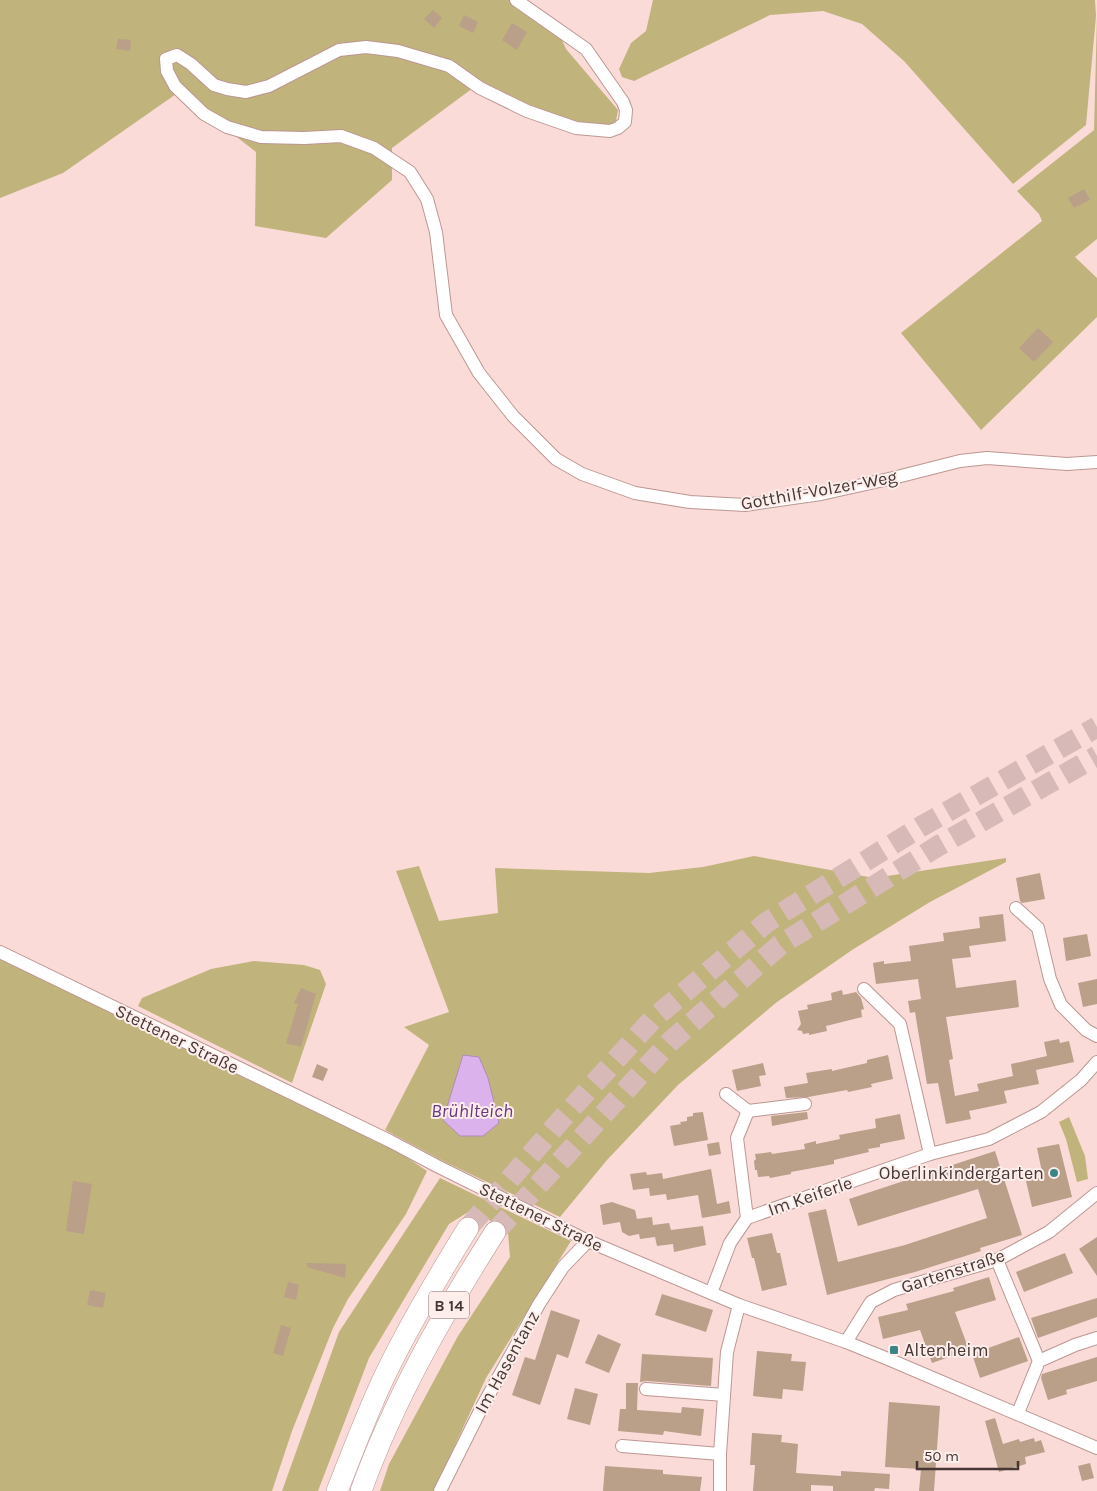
<svg xmlns="http://www.w3.org/2000/svg" width="1097" height="1491" font-family="Karla,sans-serif">
<style>
.green{fill:#c1b37c}
.water{fill:#dcb2ed;stroke:#af8db6}
.building{fill:#ba9f89}
.lines{fill:none;stroke-linecap:round;stroke-linejoin:round}
.trunk-tunnel{stroke:#d7bab7;stroke-width:21;stroke-dasharray:21 11;stroke-linecap:butt}
.minor-casing{stroke:#bb9792;stroke-width:14}
.trunk-casing{stroke:#bb9792;stroke-width:22}
.minor{stroke:#fff;stroke-width:12}
.trunk{stroke:#fff;stroke-width:21}
.poi-dot{fill:#3b8387;stroke:#fdedeb;stroke-width:2}
.labels{text-anchor:middle;dominant-baseline:central;stroke-width:4;stroke-linejoin:round;paint-order:stroke}
.shield{fill:#fdedeb;stroke:#7d6e6c;stroke-width:1}
.shield-label{font-size:16px;font-weight:bold;fill:#463735}
.street-label{font-size:18px;fill:#463735;stroke:#fdedeb}
.poi-label{font-size:18px;fill:#463735;stroke:#fdedeb;text-anchor:end}
.water-label{font-size:19px;font-style:italic;fill:#6b377d;stroke:#fdedeb}
</style>
<rect width="100%" height="100%" fill="#fbdbd8"/>
<g class="green">
<polygon points="0,0 509,0 559,34 566,49 618,110 616,121 609,127 575,122 530,105 481,82 392,148 392,180 326,238 255,226 256,152 179,92 63,173 0,198"/>
<polygon points="653,0 1095,0 1096,16 1086,125 1013,184 904,61 862,24 823,11 770,15 634,81 622,77 619,69 631,43 646,31"/>
<polygon points="1097,17 1097,239 1075,257 1097,278 1097,317 981,430 901,333 1042,221 1039,214 1017,191 1094,130"/>
<polygon points="754,856 874,878 1006,858 1006,862 930,902 852,950 777,1002 678,1085 607,1160 560,1217 443,1161 385,1130 429,1045 404,1027 449,1012 396,871 419,866 439,921 498,913 495,868 649,873 703,867"/>
<polygon points="0,956 385,1143 427,1171 406,1214 348,1299 333,1328 292,1431 272,1491 0,1491"/>
<polygon points="254,961 304,965 320,970 326,984 292,1083 138,1006 142,998 211,969"/>
<polygon points="1069,1117 1085,1156 1088,1179 1077,1182 1066,1139 1059,1122"/>
<polygon points="440,1178 571,1241 486,1378 434,1491 380,1491 389,1464 458,1336 510,1257 508,1233 473,1209 449,1224 369,1358 318,1491 282,1491 339,1332"/>
</g>
<polygon class="water" points="463,1055 479,1057 488,1078 499,1123 483,1136 460,1136 443,1120"/>
<g class="building">
<polygon points="433,10 442,18 434,28 424,19"/>
<polygon points="464,15 478,22 473,33 459,26"/>
<polygon points="512,23 527,32 517,50 502,40"/>
<polygon points="118,39 131,40 130,51 116,49"/>
<polygon points="1084,189 1090,200 1074,208 1068,198"/>
<polygon points="1038,328 1053,342 1034,362 1019,348"/>
<polygon points="1040,873 1045,899 1022,903 1020,901 1016,878"/>
<polygon points="1003,914 1006,941 969,946 971,957 952,959 956,988 1016,980 1019,1007 946,1017 953,1059 949,1060 955,1096 979,1091 977,1084 1013,1076 1011,1064 1047,1056 1044,1042 1059,1039 1060,1043 1069,1041 1074,1062 1036,1070 1039,1084 1004,1091 1007,1103 969,1111 971,1119 946,1124 938,1083 927,1084 915,1012 910,1013 908,1001 921,999 918,979 876,984 873,963 884,961 884,964 911,961 909,946 944,941 943,933 980,928 979,917"/>
<polygon points="1087,934 1091,956 1066,961 1063,938"/>
<polygon points="1097,979 1097,1004 1083,1007 1078,983"/>
<polygon points="301,988 316,994 301,1047 286,1043 298,1004 294,1003"/>
<polygon points="842,990 843,995 856,992 861,998 864,1009 861,1010 862,1017 826,1026 827,1031 809,1035 809,1033 803,1034 802,1031 797,1030 801,1024 798,1011 808,1009 807,1005 832,1000 831,993"/>
<polygon points="888,1055 893,1079 871,1084 872,1087 848,1092 847,1090 808,1097 786,1098 784,1087 808,1083 806,1073 832,1069 832,1071 867,1063 867,1060"/>
<polygon points="763,1063 766,1075 759,1076 761,1086 737,1091 732,1070"/>
<polygon points="317,1064 328,1069 323,1081 312,1077"/>
<polygon points="703,1112 708,1140 674,1146 670,1126 681,1124 680,1122 687,1121 687,1117 693,1116 693,1113"/>
<polygon points="807,1112 808,1119 772,1126 771,1116"/>
<polygon points="900,1114 905,1139 880,1144 880,1147 868,1149 869,1152 834,1160 834,1164 791,1172 791,1174 770,1178 769,1176 758,1177 757,1170 755,1170 754,1161 756,1159 755,1154 771,1152 772,1154 805,1149 804,1144 816,1141 816,1144 840,1139 839,1135 876,1128 875,1119"/>
<polygon points="719,1142 721,1154 709,1156 707,1144"/>
<polygon points="1059,1144 1072,1197 1032,1207 1026,1181 1043,1177 1037,1148"/>
<polygon points="995,1151 1022,1235 980,1248 981,1251 915,1272 827,1295 808,1213 826,1209 838,1262 905,1245 987,1218 978,1189 858,1226 849,1199"/>
<polygon points="711,1169 717,1204 729,1201 731,1213 702,1218 698,1195 667,1200 666,1194 650,1196 649,1188 633,1190 630,1174 646,1172 647,1175 662,1173 663,1179"/>
<polygon points="73,1181 92,1184 84,1234 66,1231"/>
<polygon points="612,1202 635,1210 637,1219 652,1217 653,1225 669,1223 671,1230 703,1226 706,1245 674,1252 673,1244 657,1246 655,1237 640,1239 639,1234 629,1236 622,1232 620,1222 603,1225 600,1205"/>
<polygon points="772,1233 777,1253 780,1253 787,1285 762,1291 754,1258 752,1258 747,1238"/>
<polygon points="1097,1237 1097,1276 1079,1249"/>
<polygon points="1065,1253 1073,1273 1024,1292 1016,1272"/>
<polygon points="307,1263 346,1264 345,1278 307,1267"/>
<polygon points="989,1277 996,1300 955,1312 969,1350 932,1363 920,1330 883,1339 878,1317 908,1310 906,1304 954,1291 953,1288"/>
<polygon points="288,1282 299,1285 296,1300 284,1297"/>
<polygon points="90,1290 106,1293 103,1308 87,1305"/>
<polygon points="662,1294 713,1310 706,1332 655,1315"/>
<polygon points="1097,1298 1097,1317 1038,1338 1031,1318"/>
<polygon points="551,1310 580,1320 568,1358 557,1354 540,1405 512,1395 525,1357 535,1360"/>
<polygon points="281,1325 291,1328 283,1356 273,1353"/>
<polygon points="598,1334 621,1344 609,1373 585,1363"/>
<polygon points="1019,1337 1028,1361 980,1378 972,1354"/>
<polygon points="757,1351 792,1354 791,1361 806,1362 803,1391 783,1389 782,1399 753,1396"/>
<polygon points="642,1354 713,1358 711,1386 647,1381 640,1382"/>
<polygon points="1097,1357 1097,1381 1066,1390 1067,1394 1048,1400 1041,1378 1042,1374"/>
<polygon points="626,1383 638,1383 637,1410 681,1413 682,1407 704,1409 701,1436 664,1431 663,1435 618,1431 620,1409 626,1409"/>
<polygon points="575,1388 598,1394 590,1425 567,1419"/>
<polygon points="889,1402 940,1406 934,1491 919,1491 921,1469 885,1467"/>
<polygon points="995,1418 1003,1444 1019,1439 1020,1442 1034,1438 1035,1442 1041,1440 1045,1452 1025,1457 1026,1464 999,1472 985,1421"/>
<polygon points="752,1433 782,1435 781,1442 798,1444 796,1473 841,1476 841,1471 890,1474 889,1489 875,1488 874,1491 833,1491 833,1486 811,1485 811,1491 753,1491 755,1465 750,1465"/>
<polygon points="1090,1463 1094,1478 1082,1481 1078,1466"/>
<polygon points="605,1466 663,1470 663,1474 702,1477 700,1491 603,1491"/>
</g>
<g class="lines">
<g class="trunk-tunnel">
<polyline points="468,1228 560,1121 652,1020 767,922 922,826 1097,727"/>
<polyline points="495,1232 670,1042 780,945 938,846 1097,756"/>
</g>
<g class="minor-casing">
<g id="minor">
<polyline points="516,0 586,49 623,102 626,110 625,122 618,128 610,131 576,128 527,111 480,88 449,66 398,51 366,47 339,50 269,86 246,92 227,89 214,85 191,64 177,55 166,59 167,71 175,86 204,114 227,127 261,137 304,138 341,136 374,148 410,172 427,199 436,232 446,315 479,373 513,416 556,459 582,474 635,493 690,502 745,505 821,494 893,478 960,461 987,458 1067,464 1097,462"/>
<polyline points="1016,908 1038,928 1050,979 1061,1005 1086,1030 1097,1036"/>
<polyline points="0,952 390,1141 437,1166 588,1241 739,1305 846,1342 888,1359 1097,1448"/>
<polyline points="864,989 900,1024 930,1154"/>
<polyline points="726,1094 748,1111 737,1138 747,1218"/>
<polyline points="748,1111 805,1104"/>
<polyline points="997,1260 1039,1361"/>
<polyline points="711,1293 730,1243 747,1218 930,1154 989,1139 1041,1112 1081,1080 1097,1062"/>
<polyline points="846,1342 871,1302 894,1290 997,1260 1049,1232 1097,1193"/>
<polyline points="646,1389 724,1395"/>
<polyline points="1018,1413 1039,1361 1075,1345 1097,1338"/>
<polyline points="622,1446 720,1454"/>
<polyline points="440,1491 482,1407 539,1304 563,1267 588,1241"/>
<polyline points="720,1491 720,1454 727,1352 739,1305"/>
</g>
</g>
<g class="trunk-casing">
<g id="trunk">
<path d="M337,1491C353,1451 368,1410 387,1371C411,1322 439,1275 468,1228"/>
<path d="M361,1491C394,1399 443,1314 495,1232"/>
</g>
</g>
<use href="#minor" class="minor"/>
<use href="#trunk" class="trunk"/>
</g>
<g class="poi-dot">
<circle cx="1054" cy="1173" r="5"/>
<rect x="889" y="1345" width="10" height="10" rx="2.5"/>
</g>
<g class="labels">
<rect class="shield" x="429" y="1291.5" width="40" height="27" rx="4"/>
<g class="shield-label">
<text x="449" y="1305">B 14</text>
</g>
<g class="street-label">
<text transform="translate(819 490) rotate(-10)">Gotthilf-Volzer-Weg</text>
<text transform="translate(177 1039) rotate(26)">Stettener Straße</text>
<text transform="translate(810 1196) rotate(-19)">Im Keiferle</text>
<text transform="translate(541 1217) rotate(26)">Stettener Straße</text>
<text transform="translate(953 1271) rotate(-18)">Gartenstraße</text>
<text transform="translate(507 1362) rotate(-61)">Im Hasentanz</text>
</g>
<g class="poi-label">
<text x="1044" y="1173">Oberlinkindergarten</text>
<text x="904" y="1350" text-anchor="start">Altenheim</text>
</g>
<g class="water-label">
<text x="472" y="1111">Brühlteich</text>
</g>
</g>
<path d="M917 1461v8h101v-8" fill="none" stroke="#463735" stroke-width="2.5"/>
<text x="924" y="1461" font-size="15" fill="#463735" stroke="#fdedeb" stroke-width="4" paint-order="stroke">50 m</text>
</svg>
